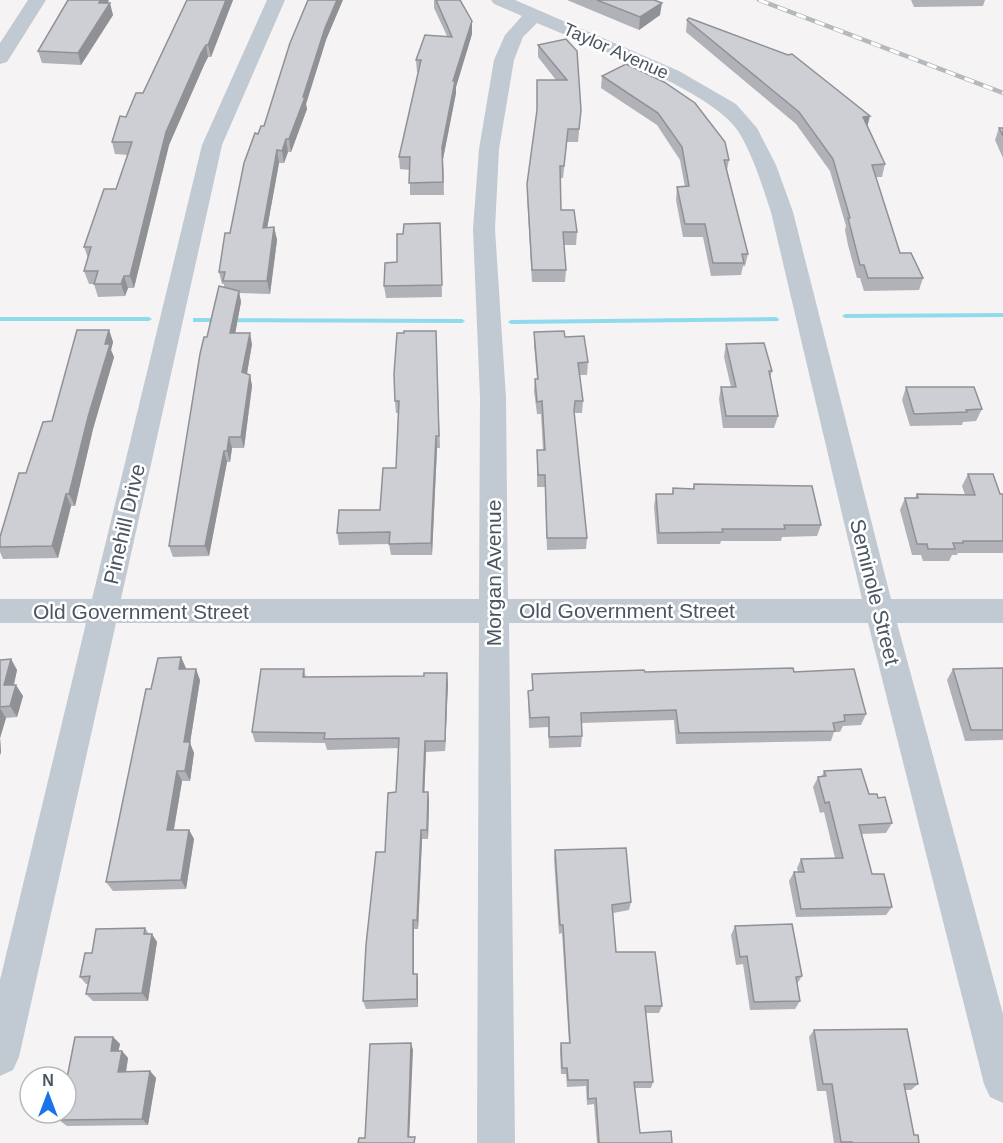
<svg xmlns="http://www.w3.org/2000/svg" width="1003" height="1143" font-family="Helvetica,sans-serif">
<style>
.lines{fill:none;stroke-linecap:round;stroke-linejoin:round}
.stream{fill:#90daee;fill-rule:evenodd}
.street{fill:#c1cad2;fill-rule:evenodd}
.rail-casing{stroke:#b5b8bd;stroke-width:4.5}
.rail{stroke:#fff;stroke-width:3;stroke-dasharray:10;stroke-linecap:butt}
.wall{fill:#b0b2b7}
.shaded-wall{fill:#909195}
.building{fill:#cdcfd5;stroke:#909195;stroke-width:1.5}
.labels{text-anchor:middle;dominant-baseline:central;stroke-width:5;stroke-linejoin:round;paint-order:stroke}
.far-street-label{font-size:18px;fill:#4a5661;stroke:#fff}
.street-label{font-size:21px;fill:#4a5661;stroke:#fff}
</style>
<rect width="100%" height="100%" fill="#f5f3f3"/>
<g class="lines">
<g class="stream">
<polygon points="1003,313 1003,317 845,318 842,316 845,314"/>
<polygon points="0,317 149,317 152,319 149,321 0,321"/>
<polygon points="776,317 779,319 778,321 511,324 508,322 511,320"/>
<polygon points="193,318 462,319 465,321 462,323 195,322 193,322"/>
</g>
<g class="street">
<polygon points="28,0 46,0 7,62 0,64 0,43"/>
<path d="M267,0H285L222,145L121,599H479L480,398L473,229L479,149L494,60L505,35L522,16L494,4L491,0H515L679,71L736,104L757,128L776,165L793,212L891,599H1003V623H897L1003,1014V1103L990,1097L984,1084L868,623H509L515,1143H477L479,623H116L19,1057L13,1070L0,1076V980L86,623H0V599H92L202,145ZM537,23C583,43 713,91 738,131C753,155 762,185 771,212L862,599H508L506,398L495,229L499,149L514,60L523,37Z"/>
</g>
<g class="rail-casing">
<polyline id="rail" points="759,0 1003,93"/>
</g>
<use href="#rail" class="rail"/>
</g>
<g class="wall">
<polygon points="187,0 233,0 211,57 208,57 204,65 169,145 134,288 128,288 125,296 98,297 94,284 89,284 84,271 88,258 84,247 116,189 128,155 115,154 112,142 126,117 143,93"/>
<polygon points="434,0 460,0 472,34 456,87 456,93 443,159 444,195 410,195 410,170 400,169 399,157 419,72 417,72 416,60 447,36 434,8"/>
<polygon points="567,0 654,0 660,15 639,30"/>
<polygon points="911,0 985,0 983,6 914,7"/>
<polygon points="108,3 113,15 81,65 42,63 38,51"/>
<polygon points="687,20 868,126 885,164 882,177 876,177 900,253 923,278 919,290 864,291 860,278 857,278 848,245 845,230 846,226 830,171 796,124 686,32"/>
<polygon points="566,39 581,110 578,142 567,142 563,178 560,178 561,210 577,232 576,245 564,245 566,270 565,282 532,282 527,196 527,184 537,112 556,80 538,57 538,45"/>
<polygon points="326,40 306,104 307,109 291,152 288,152 284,163 279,163 267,228 274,227 277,240 270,294 239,293 241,302 235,333 252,344 247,374 250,375 252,386 244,448 232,448 230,462 227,462 209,556 173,557 169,546 207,337 224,288 224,284 222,284 219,272 258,134"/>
<polygon points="602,76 729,160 727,170 748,254 745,266 743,266 741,275 711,276 703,237 683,237 676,200 677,187 685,187 680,160 657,125 601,88"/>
<polygon points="999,128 1003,128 1003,158 995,140"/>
<polygon points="441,235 442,297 386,298 384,286 397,262"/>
<polygon points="109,330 113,342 111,350 114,357 93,429 75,506 71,506 58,558 3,559 0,552 0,537 26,473 52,421"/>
<polygon points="436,331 440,448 437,448 432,555 391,555 389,544 339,545 337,533 380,510 396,468 398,413 396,413 395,401"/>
<polygon points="534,332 565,337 588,362 587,375 580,375 583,401 582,413 574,413 587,538 586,549 547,550 545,487 537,487 537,450 543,450 541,414 537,414 534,391 535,379 537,379 534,344"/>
<polygon points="726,344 772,371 770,378 778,416 774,428 723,428 719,399 721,387 731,387 724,357"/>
<polygon points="906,387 982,409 976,421 963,422 962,425 910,426 902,400"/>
<polygon points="968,474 1000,494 1003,494 1003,553 958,553 957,555 952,555 949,561 923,561 921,555 912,555 900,510 905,498 915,498 917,494 965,495 962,486"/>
<polygon points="694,484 821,525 817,536 782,537 781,541 721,541 720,544 657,544 654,506 656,494 672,494 673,488 693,489"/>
<polygon points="11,659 17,670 14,685 23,696 17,717 6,718 0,738 1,752 0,755 0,660"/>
<polygon points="1003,668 1003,740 965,741 947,680 953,669"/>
<polygon points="186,669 200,680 190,743 194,753 190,781 182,781 174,830 189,830 194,839 186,889 113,891 106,882 151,689"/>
<polygon points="304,669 306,677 448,683 445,751 426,752 424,792 428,792 429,802 428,839 422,839 418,929 414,929 414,974 418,981 418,1007 366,1009 363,1001 385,852 396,792 399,748 327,750 325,743 255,742 252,732"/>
<polygon points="645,672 794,672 866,714 861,725 843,726 840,732 834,732 831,741 676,744 674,720 581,723 582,736 581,747 549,748 548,727 529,728 528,691 532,690 532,674"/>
<polygon points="824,771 878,798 892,823 886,833 862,834 872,874 892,907 886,915 796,917 789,881 794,872 798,872 797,868 801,859 835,858 824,812 820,813 813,787 818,777 822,776"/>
<polygon points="555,850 631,902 629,910 613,913 616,952 662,1006 659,1013 646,1013 653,1082 651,1088 635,1088 640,1133 672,1143 597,1143 594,1104 587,1105 586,1086 567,1087 566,1074 561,1074 560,1050 561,1043 569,1043 562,933 559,934 554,859"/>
<polygon points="735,926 802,976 797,984 800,1001 795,1009 750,1010 743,964 736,965 731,935"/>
<polygon points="145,928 149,934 157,942 148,1001 93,1001 86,994 88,984 86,984 80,977 92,953"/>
<polygon points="814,1030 918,1084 911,1090 905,1090 914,1135 919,1143 834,1143 826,1091 817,1091 809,1037"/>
<polygon points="113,1037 120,1044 118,1051 122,1051 128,1058 126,1072 150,1071 156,1078 148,1125 67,1126 59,1120"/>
</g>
<g class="shaded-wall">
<polygon points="100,0 109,0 102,15 99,3"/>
<polygon points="226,0 233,0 211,57 208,45"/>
<polygon points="337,0 343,0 326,40 306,104 307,109 291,152 289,139 325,28"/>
<polygon points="110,3 113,15 81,65 78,53"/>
<polygon points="662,3 660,15 639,30 640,17"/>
<polygon points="472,21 472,34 456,87 456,93 443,159 444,195 442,147 453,81"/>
<polygon points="206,45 208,57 204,65 169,145 134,288 130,276 166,132 201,53"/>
<polygon points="870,116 867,128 863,117"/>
<polygon points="286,139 288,152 284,163 282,151"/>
<polygon points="277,150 279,163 265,240 263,228"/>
<polygon points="274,227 277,240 270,294 267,281"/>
<polygon points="124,276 128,288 125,296 121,284"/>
<polygon points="239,291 241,302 233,345 230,333"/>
<polygon points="109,330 113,342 111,350 114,357 93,429 75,506 69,494"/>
<polygon points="250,333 252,344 245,384 242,372"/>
<polygon points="250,375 252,386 244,448 241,437"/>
<polygon points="436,436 437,448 432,555 431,543"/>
<polygon points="229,437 232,448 230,462 227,451"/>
<polygon points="224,451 227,462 209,556 205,546"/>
<polygon points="66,494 71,506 58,558 52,546"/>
<polygon points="181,657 186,668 183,680 179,669"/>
<polygon points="11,659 17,670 11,696 4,685"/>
<polygon points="196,669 200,680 190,743 194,753 190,781 185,771 184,742"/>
<polygon points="447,673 448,683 445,751 445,741"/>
<polygon points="16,685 23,696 17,717 10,706"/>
<polygon points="0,708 6,718 0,738 1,752 0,755"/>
<polygon points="425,741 426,752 424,802 423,792"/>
<polygon points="177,771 182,781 172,839 167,830"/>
<polygon points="428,792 429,802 428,839 427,830"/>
<polygon points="189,830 194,839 186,889 181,880"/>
<polygon points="421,830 422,839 418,929 417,920"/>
<polygon points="413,920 414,929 414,981 413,974"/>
<polygon points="152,934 157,942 148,1001 142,993"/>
<polygon points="417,974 418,981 418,1007 417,999"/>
<polygon points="113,1037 120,1044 117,1058 111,1051"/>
<polygon points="411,1043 413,1050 409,1143 408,1137"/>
<polygon points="122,1051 128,1058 125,1078 118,1072"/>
<polygon points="150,1071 156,1078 148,1125 142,1119"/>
</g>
<g class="building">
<polygon points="68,0 100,0 99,3 110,3 78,53 38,51"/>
<polygon points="187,0 226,0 208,45 206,45 201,53 166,132 130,276 124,276 121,284 94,284 98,271 84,271 91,247 84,247 104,189 116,189 132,142 112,142 120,116 126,117 136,93 143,93"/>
<polygon points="308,0 337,0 325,28 303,97 305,97 289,139 286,139 282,151 277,150 263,228 274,227 267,281 223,281 225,272 219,272 225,233 230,233 244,163 255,133 258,134 261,126 264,126 290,43"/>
<polygon points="436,0 460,0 472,21 453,81 455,81 442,147 443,182 409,183 410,157 399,157 421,60 416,60 425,35 452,37"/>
<polygon points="597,0 654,0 662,3 640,17"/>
<polygon points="689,18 788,55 792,54 870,116 863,117 885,164 872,165 900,253 911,253 923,278 868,278 864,265 860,265 848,218 850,218 833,159 799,112 687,20"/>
<polygon points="566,39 577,51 581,110 579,129 568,129 564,166 560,166 561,210 574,210 577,232 563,232 566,270 532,270 527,184 537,110 537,80 567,80 538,45"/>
<polygon points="626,64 664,82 695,103 725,142 729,160 724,160 748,254 742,254 744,263 713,263 705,224 685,224 677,187 689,186 682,147 658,113 602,76"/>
<polygon points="999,128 1003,128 1003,136"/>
<polygon points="440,223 442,285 384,286 385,263 397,262 397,234 403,234 404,224"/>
<polygon points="219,286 239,291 230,333 250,333 242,372 250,375 241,437 229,437 227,451 224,451 205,546 169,546 200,354 204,337 207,337"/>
<polygon points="77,330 109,330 105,344 110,344 88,417 69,494 66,494 52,546 0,547 0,537 19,473 26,473 43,422 52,421"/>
<polygon points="404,331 436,331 439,436 436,436 431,543 389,544 390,532 337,533 339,510 380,510 383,468 396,468 399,401 395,401 394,374 397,333 404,333"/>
<polygon points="564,331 565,337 584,336 588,362 578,363 583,401 575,401 574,411 587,538 547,538 545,475 538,475 537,450 545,450 542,401 537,402 535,379 538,379 534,332"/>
<polygon points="764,343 772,371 769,371 778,416 726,416 721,387 736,387 726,344"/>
<polygon points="906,387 974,387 982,409 966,410 967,412 914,414"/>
<polygon points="968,474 993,474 1000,494 1003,494 1003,541 963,541 963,543 953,543 955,549 928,549 927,544 917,544 905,498 918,498 917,494 975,495"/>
<polygon points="694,484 812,486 821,525 784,525 785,529 722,529 723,532 659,533 656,494 673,494 673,488 694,489"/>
<polygon points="181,657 179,669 196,669 184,742 190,742 185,771 177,771 167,830 189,830 181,880 106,882 146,689 151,689 158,658"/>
<polygon points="11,659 4,685 16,685 10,706 0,707 0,660"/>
<polygon points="793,668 794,672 854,669 866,714 844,715 845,721 833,723 835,731 679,733 676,710 581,713 582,736 549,737 549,717 530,718 528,691 533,690 532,674 644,670 645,672"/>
<polygon points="1003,668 1003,730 971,730 953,669"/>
<polygon points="261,669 304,669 303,677 424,676 424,673 447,673 445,741 425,741 423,792 428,792 427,830 421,830 417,920 413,920 413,974 417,974 417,999 363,1001 366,945 376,852 385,852 388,793 396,792 399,738 324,739 325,733 252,732"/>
<polygon points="861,769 869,794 877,794 878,798 885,797 892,823 859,825 872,874 884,874 892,907 801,909 794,872 804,872 801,859 843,858 829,802 825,803 818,777 826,776 824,771"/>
<polygon points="626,848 631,902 612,905 616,952 655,952 662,1006 645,1006 653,1082 634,1082 640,1133 671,1131 672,1143 599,1143 596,1098 588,1099 588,1080 568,1080 567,1068 562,1068 561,1043 570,1043 563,925 560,925 555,850"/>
<polygon points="792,924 802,976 796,977 800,1001 754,1002 747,956 740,957 735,926"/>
<polygon points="145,928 144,934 152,934 142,993 86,994 90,976 80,977 85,953 92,953 96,929"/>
<polygon points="907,1029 918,1084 904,1084 914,1135 918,1135 919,1143 852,1143 852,1142 841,1142 832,1084 823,1084 814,1030"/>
<polygon points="75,1037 113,1037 111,1051 122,1051 118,1072 150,1071 142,1119 59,1120 60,1113 66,1113 66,1083"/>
<polygon points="411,1043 408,1137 415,1137 414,1143 358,1143 359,1138 365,1138 370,1044"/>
</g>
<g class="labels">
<g class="far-street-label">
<text transform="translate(616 51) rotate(24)">Taylor Avenue</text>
</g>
<g class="street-label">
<text transform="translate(124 524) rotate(-77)">Pinehill Drive</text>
<text transform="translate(493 573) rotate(-90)">Morgan Avenue</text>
<text transform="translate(875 592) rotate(76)">Seminole Street</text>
<text x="627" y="610">Old Government Street</text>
<text x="141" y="611">Old Government Street</text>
</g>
</g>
<g transform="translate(48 1095)"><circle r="28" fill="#ffffff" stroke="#b7bbc0" stroke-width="1.5"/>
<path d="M0-4.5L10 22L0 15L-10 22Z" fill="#1a73e8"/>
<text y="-9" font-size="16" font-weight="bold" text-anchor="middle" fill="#4a5661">N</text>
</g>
</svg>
